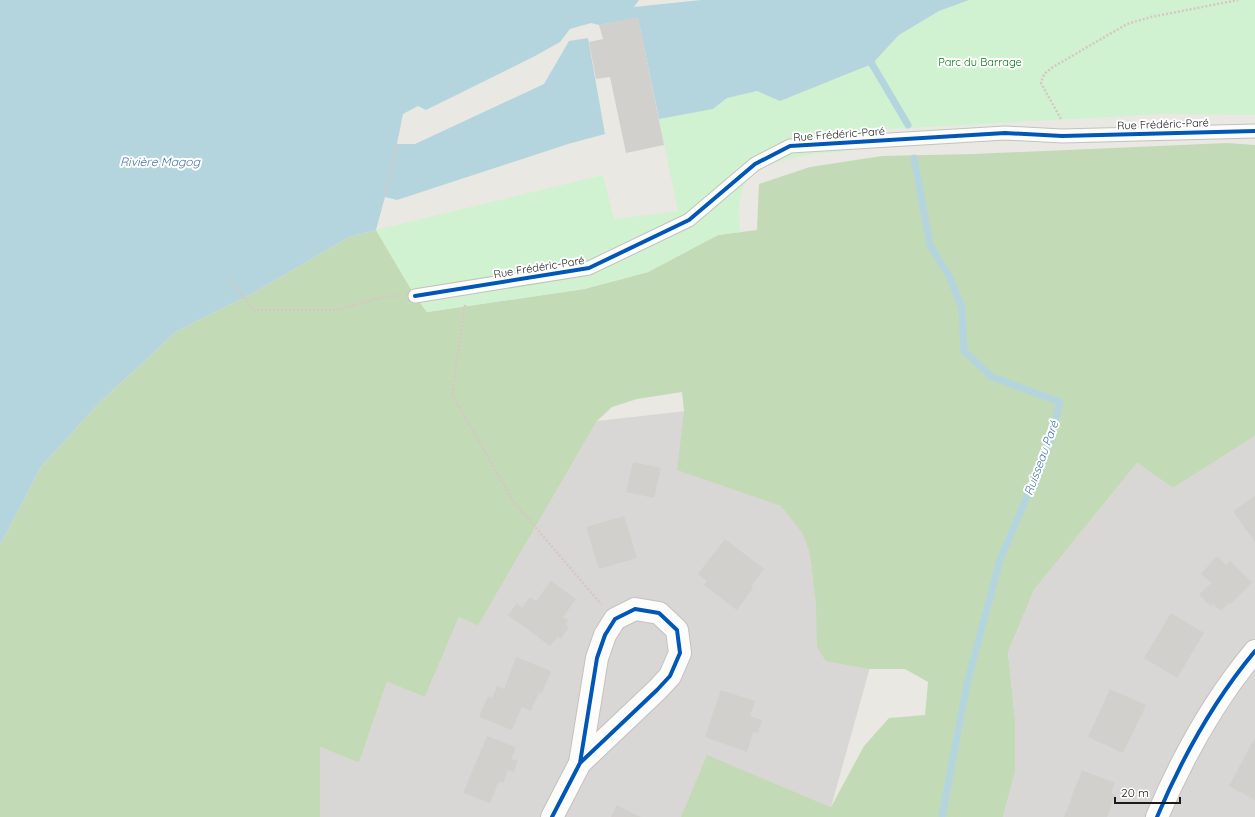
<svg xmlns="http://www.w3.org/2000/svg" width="1255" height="817" font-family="Quicksand,sans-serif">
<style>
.residential{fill:#d9d7d5}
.forest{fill:#c3dab7}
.park{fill:#d0f2d0}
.water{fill:#b5d5de}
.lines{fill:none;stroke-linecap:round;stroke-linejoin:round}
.stream{stroke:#b5d5de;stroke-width:7}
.building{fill:#d2d0cc}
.lane-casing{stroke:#c2c2bf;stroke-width:15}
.street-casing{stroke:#c2c2bf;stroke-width:24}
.path{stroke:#d6c7c3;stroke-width:2.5;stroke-dasharray:2 2;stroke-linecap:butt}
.lane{stroke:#fcfcfb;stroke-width:13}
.street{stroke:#fcfcfb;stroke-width:22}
.cycleway-casing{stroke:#fff;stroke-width:6}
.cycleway{stroke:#0057b8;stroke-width:4}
.labels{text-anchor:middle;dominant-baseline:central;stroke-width:4;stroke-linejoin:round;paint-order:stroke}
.park-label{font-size:11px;fill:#087915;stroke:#fff}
.street-label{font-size:11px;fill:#1b1b1b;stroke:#fff}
.water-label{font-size:12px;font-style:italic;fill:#4676ac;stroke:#fff}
</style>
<rect width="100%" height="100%" fill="#eae8e3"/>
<g class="residential">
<polygon points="713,408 888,603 831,807 737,768 728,817 320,817 320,747 359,763 387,682 425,697 459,617 478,626 597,421"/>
<polygon points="1255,436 1255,817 1003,817 1015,772 1015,719 1008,652 1034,590 1137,463 1173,488"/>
</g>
<polygon class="forest" points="1227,143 1255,145 1255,436 1173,488 1137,463 1034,590 1008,652 1015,719 1015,772 1003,817 681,817 707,755 831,807 864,746 889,718 925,715 928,682 905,669 869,669 826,661 817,647 816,604 810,554 803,534 781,506 677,470 684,411 682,392 637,399 612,407 597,421 478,626 459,617 425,697 387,682 359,763 320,747 320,817 0,817 0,545 41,467 99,403 177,331 255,292 349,237 376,230 415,296 427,312 584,289 648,272 718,235 757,230 759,184 810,167 882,156 973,154"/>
<path class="park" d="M969,0H1255V115L1163,114L855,131V150C825,154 766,155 747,181C737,196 739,215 740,232L718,235L648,272L584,289L427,312L415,296L376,230L603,175L614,219L678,211L659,119L713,109L727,98L757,91L780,101L872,64L899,35L939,11Z"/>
<polygon class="water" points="0,0 639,0 634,7 701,0 969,0 939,11 899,35 872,64 780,101 757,91 727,98 713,109 659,119 638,18 599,25 591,23 570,29 560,42 535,56 426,110 418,106 403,114 397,144 415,144 544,84 569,41 588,38 605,134 568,144 397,200 385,197 376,230 349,237 255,292 177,331 99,403 41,467 0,545"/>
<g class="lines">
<g class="stream">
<polyline points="871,55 872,64 908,125"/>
<polyline points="914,158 930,245 950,278 962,308 964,351 992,377 1060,402 1050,442 1000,560 967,683 942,817"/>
</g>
</g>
<g class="building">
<polygon points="638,17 664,145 626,153 610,77 596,79 589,42 603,39 599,25"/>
<polygon points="633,462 661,468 654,498 626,492"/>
<polygon points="1255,496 1255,542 1233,511"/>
<polygon points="624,516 637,558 599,569 586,527"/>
<polygon points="725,539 764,569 751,586 753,588 737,610 704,585 707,581 698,574"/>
<polygon points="1217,556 1226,565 1230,561 1252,582 1231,604 1229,602 1221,611 1213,604 1211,606 1199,595 1211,583 1201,574"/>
<polygon points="551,581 576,599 563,617 568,620 565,624 569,627 561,639 558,636 550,646 508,615 517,603 522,608 530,597 536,601"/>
<polygon points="1171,613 1204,633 1177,678 1144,658"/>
<polygon points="516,657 551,671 542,693 539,692 531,711 522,707 512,730 479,717 488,696 492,698 497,686 504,689"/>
<polygon points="1110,689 1146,705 1123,753 1088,737"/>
<polygon points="721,690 755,701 750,716 762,720 758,733 753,732 747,752 705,737"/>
<polygon points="487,736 516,747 511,759 518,761 514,772 508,770 503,783 499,781 490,803 463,793"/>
<polygon points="1254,739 1255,740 1255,800 1229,786"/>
<polygon points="1082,770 1115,783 1111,793 1115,795 1107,817 1064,817"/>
<polygon points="617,805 641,817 611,817"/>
</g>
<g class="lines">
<g class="lane-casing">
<polyline id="lane" points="415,296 589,268 689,220 755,164 790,146 1005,133 1062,136 1255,131"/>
</g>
<g class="street-casing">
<g id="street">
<polyline points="552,817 580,763 597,658 605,635 615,619 635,609 659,613 677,630 680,653 670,676 657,690 580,763"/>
<path d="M1157,817C1182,758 1214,700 1255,651"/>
</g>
</g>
<g class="path">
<polyline points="1061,119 1041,83 1044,74 1053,67 1127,24 1151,17 1238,0"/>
<polyline points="385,196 397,144"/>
<polyline points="229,278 253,310 336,310 383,297 399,296"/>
<polyline points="465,305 452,394 513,501 601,604"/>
</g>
<use href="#lane" class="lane"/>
<use href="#street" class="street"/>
<g class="cycleway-casing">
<g id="cycleway">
<polyline points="415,296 589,268 689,220 755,164 790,146 1005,133 1062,136 1255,131"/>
<polyline points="552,817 580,763 597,658 605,635 615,619 635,609 659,613 677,630 680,653 670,676 657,690 580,763"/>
<path d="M1157,817C1182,758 1214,700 1255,651"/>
</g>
</g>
<use href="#cycleway" class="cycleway"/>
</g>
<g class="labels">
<g class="park-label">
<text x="980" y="62">Parc du Barrage</text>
</g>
<g class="street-label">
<text transform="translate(1163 124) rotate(-2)">Rue Frédéric-Paré</text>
<text transform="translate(839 134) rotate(-4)">Rue Frédéric-Paré</text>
<text transform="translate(539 267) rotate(-9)">Rue Frédéric-Paré</text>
</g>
<g class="water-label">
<text x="160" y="161">Rivière Magog</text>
<text transform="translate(1041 458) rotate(-70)">Ruisseau Paré</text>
</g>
</g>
<path d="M1115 797v6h65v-6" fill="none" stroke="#1b1b1b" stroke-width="2"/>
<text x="1121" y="797" font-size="12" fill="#1b1b1b" stroke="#ffffff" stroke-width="3" paint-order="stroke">20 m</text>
</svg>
